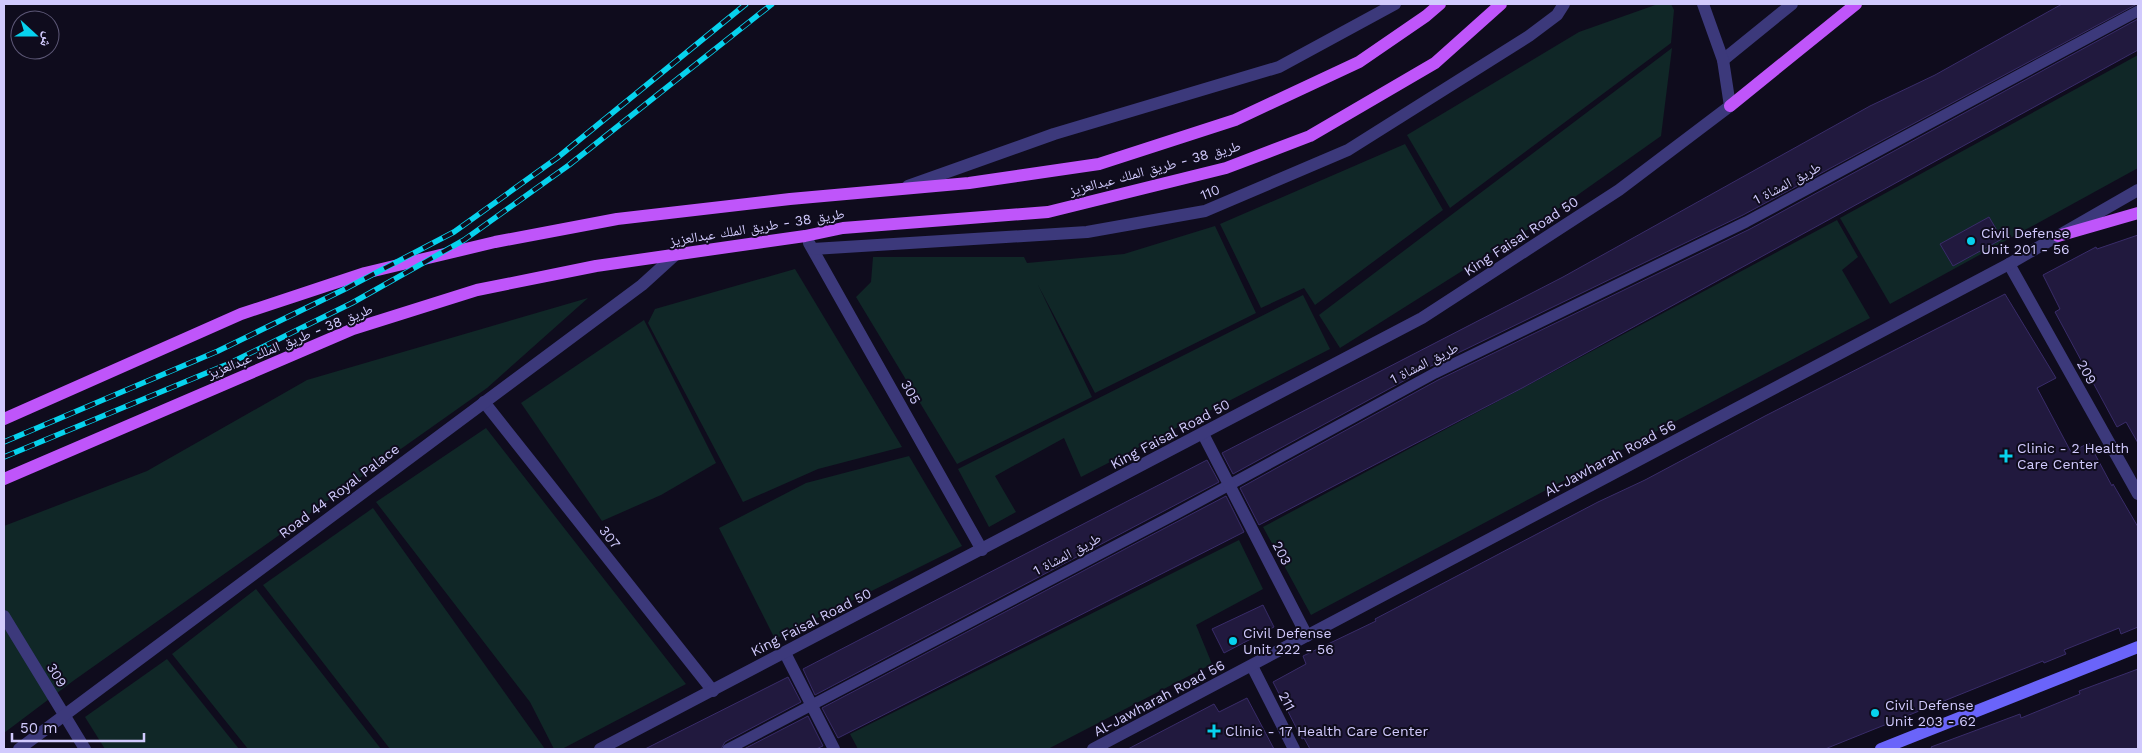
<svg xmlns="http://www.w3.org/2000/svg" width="2142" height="753" font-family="'Work Sans','Noto Naskh Arabic',sans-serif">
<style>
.green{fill:#102727}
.building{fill:#21193e;stroke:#392c69}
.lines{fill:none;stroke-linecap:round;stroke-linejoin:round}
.pedestrian{stroke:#3c397b;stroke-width:11}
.minor{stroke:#3c397b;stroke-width:12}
.secondary{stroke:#6a64fa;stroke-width:12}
.primary{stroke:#bf55fa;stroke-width:12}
.rail-casing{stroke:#07d2ed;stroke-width:5.5}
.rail{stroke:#0f0c1d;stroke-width:4;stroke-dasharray:11;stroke-linecap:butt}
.poi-dot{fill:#07d2ed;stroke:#0f0c1d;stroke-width:2}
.labels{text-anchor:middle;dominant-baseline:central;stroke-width:4;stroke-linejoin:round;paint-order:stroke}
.street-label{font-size:14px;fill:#d1cafd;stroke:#0f0c1d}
.poi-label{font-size:14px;fill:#d1cafd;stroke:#0f0c1d;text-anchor:start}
</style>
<rect width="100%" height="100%" fill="#0f0c1d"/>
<g class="green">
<polygon points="1658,4 1671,4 1674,10 1671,43 1450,208 1407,135 1579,32"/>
<polygon points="1672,48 1661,136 1538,223 1340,348 1319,315"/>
<polygon points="2138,55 2138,168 1890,304 1840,218"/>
<polygon points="1405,144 1443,210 1315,305 1304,288 1261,308 1220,224"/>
<polygon points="1837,220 1858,257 1842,270 1870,318 1311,615 1263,527"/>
<polygon points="1215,226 1256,313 1095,393 1038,285 1092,397 957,464 856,297 871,282 873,257 1024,257 1027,263 1124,254"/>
<polygon points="795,269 902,447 818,469 743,502 648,323 655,309"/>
<polygon points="1303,295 1330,349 1081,477 1064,438 995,476 1016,512 989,527 958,469"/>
<polygon points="588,298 487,388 73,681 4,733 4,526 147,471 307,380"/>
<polygon points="644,320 716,463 661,495 602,521 521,403"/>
<polygon points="486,428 686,684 562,749 554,749 530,702 376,502"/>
<polygon points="909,456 962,546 775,639 719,528 806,483"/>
<polygon points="373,508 545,749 390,749 263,585"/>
<polygon points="1239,540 1263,589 1196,625 1212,664 1048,749 858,749 850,734"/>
<polygon points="256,589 381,749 248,749 172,654"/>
<polygon points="167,659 239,749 105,749 85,717"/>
</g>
<g class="building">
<polygon points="2062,4 2137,4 1743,215 1431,366 1233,474 1222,453 1563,277 1870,106 1935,75"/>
<polygon points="2138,19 2138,50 1524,387 1259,525 1240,488 1438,380 1750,229"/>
<polygon points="1989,217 2002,239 1953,266 1940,244"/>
<polygon points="2138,235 2138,443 2126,422 2117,427 2055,312 2060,309 2043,275 2096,247 2097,249"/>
<polygon points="2005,294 2056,378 2037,388 2071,452 2089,443 2112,486 2113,484 2138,527 2138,627 2121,634 2119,628 2064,650 2066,654 2044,663 2043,661 1825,749 1310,749 1304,738 1302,739 1273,682 1306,664 1303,656 1376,621 1375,619 1598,502 1645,480 1765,416"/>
<polygon points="1207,460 1219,482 815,695 803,669"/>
<polygon points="1226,496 1244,532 838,738 822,708"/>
<polygon points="1263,605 1274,627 1224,653 1212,629"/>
<polygon points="2138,669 2138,749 1932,749 1931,747 2020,714 2021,718 2080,694 2079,691"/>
<polygon points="788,677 801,702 725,742 721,749 645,749"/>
<polygon points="1247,698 1274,749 1128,749 1214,704 1219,712"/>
<polygon points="808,716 823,746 816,749 744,749"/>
</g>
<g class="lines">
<polyline class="pedestrian" points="728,749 1174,515 1435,373 1746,222 2138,11"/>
<g class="minor">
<polyline points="1723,60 1792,4"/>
<polyline points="908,186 1054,134 1279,67 1395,4"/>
<polyline points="809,243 982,550"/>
<polyline points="813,249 1087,232 1205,211 1348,150 1529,36 1557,15 1564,4"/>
<polyline points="2009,264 2138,494"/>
<polyline points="484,402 713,691"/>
<polyline points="1203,434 1307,636"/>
<polyline points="4,616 85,749"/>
<polyline points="785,653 834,749"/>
<polyline points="1252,666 1294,749"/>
<polyline points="19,749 642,285 675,255"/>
<polyline points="600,749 1422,318 1619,190 1730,106 1723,60 1703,4"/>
<polyline points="1093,749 2009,264 2138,190"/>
</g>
<polyline class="secondary" points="1881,749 2138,647"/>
<g class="primary">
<polyline points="1730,106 1856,4"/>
<polyline points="2058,236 2138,213"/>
<polyline points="4,419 241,314 365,273 495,242 617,219 790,199 969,183 1099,164 1235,120 1359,62 1426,16 1440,4"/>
<polyline points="4,479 353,329 477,290 596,266 805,236 843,228 1048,212 1226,168 1310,136 1435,63 1501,4"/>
</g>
<g class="rail-casing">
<g id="rail">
<polyline points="4,442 218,351 343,290 454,232 557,158 746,4"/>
<polyline points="4,457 228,364 352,303 464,240 569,165 772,4"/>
</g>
</g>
<use href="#rail" class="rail"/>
</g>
<g class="poi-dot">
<circle cx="1971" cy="241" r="5"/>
<path d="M2003.5 448.5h5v5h5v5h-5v5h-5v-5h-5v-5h5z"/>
<circle cx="1233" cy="641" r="5"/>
<circle cx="1875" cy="713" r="5"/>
<path d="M1211.5 723.5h5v5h5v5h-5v5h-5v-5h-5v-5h5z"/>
</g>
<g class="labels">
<g class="street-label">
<text transform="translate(1155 168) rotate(-15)">طريق 38 - طريق الملك عبدالعزيز</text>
<text transform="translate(1787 183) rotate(-28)">طريق المشاة 1</text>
<text transform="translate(1210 192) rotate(-21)">110</text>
<text transform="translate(757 227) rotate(-9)">طريق 38 - طريق الملك عبدالعزيز</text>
<text transform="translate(1521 236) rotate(-33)">King Faisal Road 50</text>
<text transform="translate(290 341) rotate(-22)">طريق 38 - طريق الملك عبدالعزيز</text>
<text transform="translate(1424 363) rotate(-27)">طريق المشاة 1</text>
<text transform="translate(2087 372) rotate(61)">209</text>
<text transform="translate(911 392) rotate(61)">305</text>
<text transform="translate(1170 434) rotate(-28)">King Faisal Road 50</text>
<text transform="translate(1610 458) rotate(-28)">Al-Jawharah Road 56</text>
<text transform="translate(339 491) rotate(-37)">Road 44 Royal Palace</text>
<text transform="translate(610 537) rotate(52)">307</text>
<text transform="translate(1282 553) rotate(63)">203</text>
<text transform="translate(1067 554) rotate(-28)">طريق المشاة 1</text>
<text transform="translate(811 622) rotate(-27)">King Faisal Road 50</text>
<text transform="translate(57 675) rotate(59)">309</text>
<text transform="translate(1159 698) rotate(-28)">Al-Jawharah Road 56</text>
<text transform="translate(1287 701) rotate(63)">211</text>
</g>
<g class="poi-label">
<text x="1981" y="233">Civil Defense<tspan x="1981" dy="16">Unit 201 - 56</tspan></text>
<text x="2017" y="448">Clinic - 2 Health<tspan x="2017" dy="16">Care Center</tspan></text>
<text x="1243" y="633">Civil Defense<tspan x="1243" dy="16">Unit 222 - 56</tspan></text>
<text x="1885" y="705">Civil Defense<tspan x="1885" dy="16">Unit 203 - 62</tspan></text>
<text x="1225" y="731">Clinic - 17 Health Care Center</text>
</g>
</g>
<rect width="2142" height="753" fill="none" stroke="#d1cafd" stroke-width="10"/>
<g transform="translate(35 35) rotate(111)"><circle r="24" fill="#0f0c1d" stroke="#5d5877"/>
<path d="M0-4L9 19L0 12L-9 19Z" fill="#07d2ed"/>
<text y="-8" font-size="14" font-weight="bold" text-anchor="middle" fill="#d1cafd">ش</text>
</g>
<path d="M12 733v8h132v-8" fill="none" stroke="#d1cafd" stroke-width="2.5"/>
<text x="20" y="733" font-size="15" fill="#d1cafd" stroke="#0f0c1d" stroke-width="4" paint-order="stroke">50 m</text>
</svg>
